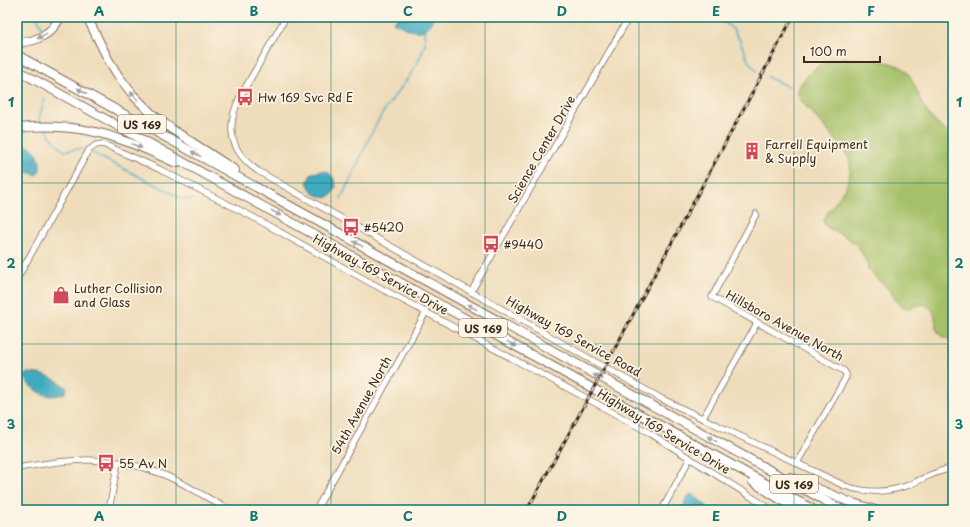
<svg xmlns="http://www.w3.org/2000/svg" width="970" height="527" font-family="'Playpen Sans',sans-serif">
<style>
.green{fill:#a4c067;stroke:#707542}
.water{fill:#40aac0;stroke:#3e6a6f}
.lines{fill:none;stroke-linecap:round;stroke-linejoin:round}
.stream{stroke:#40aac0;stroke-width:1.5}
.minor-casing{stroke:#7a6855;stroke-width:7}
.highway-casing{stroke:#7a6855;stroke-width:10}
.minor{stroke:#fff;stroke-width:5.5}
.highway{stroke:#fff;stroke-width:8}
.rail-casing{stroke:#3b2a1e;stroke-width:3}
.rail{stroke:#fcf5e5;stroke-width:1.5;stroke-dasharray:4.5;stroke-linecap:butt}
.oneway{fill:#a79f9a}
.grid{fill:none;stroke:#0f766e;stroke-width:1;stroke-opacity:0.55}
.labels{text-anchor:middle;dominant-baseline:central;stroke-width:3.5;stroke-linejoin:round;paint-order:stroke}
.shield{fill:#fcf5e5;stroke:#75675a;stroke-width:1}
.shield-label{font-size:11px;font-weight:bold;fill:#3b2a1e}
.poi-label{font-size:12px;fill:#3b2a1e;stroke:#fcf5e5;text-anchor:start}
.street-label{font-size:12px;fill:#3b2a1e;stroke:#fcf5e5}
.neatline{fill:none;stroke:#0f766e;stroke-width:1.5}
.grid-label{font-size:13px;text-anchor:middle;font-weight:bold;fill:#0f766e}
</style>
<rect width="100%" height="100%" fill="#fcf5e5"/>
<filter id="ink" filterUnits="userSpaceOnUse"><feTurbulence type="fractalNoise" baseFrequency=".025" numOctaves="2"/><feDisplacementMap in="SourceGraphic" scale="8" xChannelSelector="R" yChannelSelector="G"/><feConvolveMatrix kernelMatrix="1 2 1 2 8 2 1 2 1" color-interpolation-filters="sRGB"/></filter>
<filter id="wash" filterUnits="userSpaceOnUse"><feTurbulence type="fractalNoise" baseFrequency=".012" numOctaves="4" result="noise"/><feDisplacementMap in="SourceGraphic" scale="16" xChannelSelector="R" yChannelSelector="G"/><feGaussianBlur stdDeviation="0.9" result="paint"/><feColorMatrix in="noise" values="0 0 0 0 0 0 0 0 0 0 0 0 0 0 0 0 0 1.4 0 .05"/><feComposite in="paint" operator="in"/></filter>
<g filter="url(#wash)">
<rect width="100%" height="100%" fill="#efdcba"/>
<path class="green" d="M846,59C864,60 885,59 901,67C914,74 917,97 925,109C932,121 943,128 953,137V339H950L942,337L936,329L935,317L933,311L928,306L922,304L910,308L902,307L897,303L894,297L890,291L868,270L867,263L858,246L846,237L825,226L823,220C833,202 853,187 850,164C849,151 819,122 810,111C806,106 798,99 798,93C798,86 803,80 808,75C814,69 823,62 831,60C836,58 842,59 846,59Z"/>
<g class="water">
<path d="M398,17H433C427,40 408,30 393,22Z"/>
<polygon points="26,146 32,148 37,153 40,162 40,169 37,175 25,171 17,163 17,152 20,147"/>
<path d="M322,171C332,171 334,179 336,187L332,195L326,198C314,195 312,193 307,182L312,173Z"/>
<path d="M27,373C42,373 56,378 67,388L65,393C47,401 33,391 23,377Z"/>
<polygon points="692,494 708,507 708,510 682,510 686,499 689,495"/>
</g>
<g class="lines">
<g class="stream">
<polyline points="37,17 42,27 43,32"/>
<polyline points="712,20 724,22 733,29 739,39 749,62 757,71"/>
<polyline points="767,77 789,87"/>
<polyline points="41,123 39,119 45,97"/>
<polyline points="46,129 51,137 64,151 77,149 83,149"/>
<polyline points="92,153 170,192 182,199 193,200"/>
<path d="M341,198C355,173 364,146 378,121C390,99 408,82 419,60C421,54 424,49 425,43C426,39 424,34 424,31"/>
</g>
</g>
</g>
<g filter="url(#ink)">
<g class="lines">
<g class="minor-casing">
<g id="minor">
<path d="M286,17L241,95C225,126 229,151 258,171L590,359L662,399L845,486C866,493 888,493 909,485C925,478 935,471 953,468"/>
<polyline points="756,214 712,297 844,371 846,374 846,377 797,463"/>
<polyline points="17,279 89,150 96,145 102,144 110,147 159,169 251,216 371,283 590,400 648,432 772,510"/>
<polyline points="471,292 629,17"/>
<polyline points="703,418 757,323"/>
<path d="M17,468C34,466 51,462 69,461C100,458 132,462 162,474C185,483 207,498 229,510"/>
<polyline points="109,510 118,462"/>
<polyline points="216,510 220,505"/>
<polyline points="316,510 426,312"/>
<polyline points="662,510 690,458"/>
</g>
</g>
<g class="highway-casing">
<g id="highway">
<polyline points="87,17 108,59 119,77 134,96 152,114 173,130 235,170"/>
<path d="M17,42C35,43 52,34 60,17"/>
<polyline points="17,55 386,259 842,510"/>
<polyline points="17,70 448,309 814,510"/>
<path d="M17,128C54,124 91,128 125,141C142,147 159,155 176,163"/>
<polyline points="790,477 847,501 875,510"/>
<polyline points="753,482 797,510"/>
</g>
</g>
<use href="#minor" class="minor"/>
<use href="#highway" class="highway"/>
<g class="rail-casing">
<polyline id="rail" points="527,510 585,404 793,17"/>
</g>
<use href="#rail" class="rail"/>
</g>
<defs><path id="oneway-solid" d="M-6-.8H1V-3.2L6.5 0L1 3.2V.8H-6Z"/></defs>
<g class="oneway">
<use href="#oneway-solid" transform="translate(42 36) rotate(151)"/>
<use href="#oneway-solid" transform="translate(82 91) rotate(-151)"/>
<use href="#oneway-solid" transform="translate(134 96) rotate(-132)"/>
<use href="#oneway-solid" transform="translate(137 146) rotate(23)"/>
<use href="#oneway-solid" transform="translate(196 154) rotate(-151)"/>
<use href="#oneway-solid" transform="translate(276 213) rotate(29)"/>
<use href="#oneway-solid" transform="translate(358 244) rotate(-151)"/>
<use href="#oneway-solid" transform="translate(472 307) rotate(-151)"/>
<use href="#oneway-solid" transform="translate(512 344) rotate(29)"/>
<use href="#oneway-solid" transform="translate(598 377) rotate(-151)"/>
<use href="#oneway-solid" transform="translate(712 439) rotate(-151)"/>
</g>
</g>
<path class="grid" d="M176,17V510M331,17V510M485,17V510M639,17V510M794,17V510M17,183H953M17,344H953"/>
<defs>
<g id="bus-bare" transform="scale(1.38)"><path d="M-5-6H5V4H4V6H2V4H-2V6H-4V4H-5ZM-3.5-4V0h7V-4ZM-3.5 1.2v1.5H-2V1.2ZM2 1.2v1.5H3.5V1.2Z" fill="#d1495b" stroke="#fcf5e5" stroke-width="2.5" paint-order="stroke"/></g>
<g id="building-bare" transform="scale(1.38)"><path d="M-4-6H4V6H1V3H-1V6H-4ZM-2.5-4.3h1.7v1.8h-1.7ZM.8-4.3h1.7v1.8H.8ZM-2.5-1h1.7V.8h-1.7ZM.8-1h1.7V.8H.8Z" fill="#d1495b" stroke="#fcf5e5" stroke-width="2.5" paint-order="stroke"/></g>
<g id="shop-bare" transform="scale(1.38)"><path d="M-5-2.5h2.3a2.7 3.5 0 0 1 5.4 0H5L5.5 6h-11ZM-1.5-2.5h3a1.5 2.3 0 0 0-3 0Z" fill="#d1495b" stroke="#fcf5e5" stroke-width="2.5" paint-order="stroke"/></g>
</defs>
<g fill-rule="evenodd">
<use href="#bus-bare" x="245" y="97"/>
<use href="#building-bare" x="752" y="151"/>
<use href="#bus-bare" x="351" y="227"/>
<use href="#bus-bare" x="491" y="244"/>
<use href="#shop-bare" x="61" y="295"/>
<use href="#bus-bare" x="106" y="463"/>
</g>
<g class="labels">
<g class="shield">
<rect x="118" y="115" width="48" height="18" rx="3"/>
<rect x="459" y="319" width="48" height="18" rx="3"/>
<rect x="770" y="475" width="48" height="18" rx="3"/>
</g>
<g class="shield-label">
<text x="142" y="124">US 169</text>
<text x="483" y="328">US 169</text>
<text x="794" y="484">US 169</text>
</g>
<g class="poi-label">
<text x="258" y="97">Hw 169 Svc Rd E</text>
<text x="765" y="144">Farrell Equipment<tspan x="765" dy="14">&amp; Supply</tspan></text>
<text x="364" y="227">#5420</text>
<text x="504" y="244">#9440</text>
<text x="74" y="288">Luther Collision<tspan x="74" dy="14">and Glass</tspan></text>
<text x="119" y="463">55 Av N</text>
</g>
<g class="street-label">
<text transform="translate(541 149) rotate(-60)">Science Center Drive</text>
<text transform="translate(381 274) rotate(29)">Highway 169 Service Drive</text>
<text transform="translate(785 325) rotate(29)">Hillsboro Avenue North</text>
<text transform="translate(574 336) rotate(29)">Highway 169 Service Road</text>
<text transform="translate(361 405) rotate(-61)">54th Avenue North</text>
<text transform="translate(664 431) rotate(31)">Highway 169 Service Drive</text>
</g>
</g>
<rect width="970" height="527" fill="none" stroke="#fcf5e5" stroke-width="44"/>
<path d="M804 56v6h76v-6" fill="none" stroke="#3b2a1e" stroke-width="2"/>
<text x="810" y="56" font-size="12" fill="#3b2a1e" stroke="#fcf5e5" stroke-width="3" paint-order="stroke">100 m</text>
<rect x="22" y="22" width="926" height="483" class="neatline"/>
<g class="grid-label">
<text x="99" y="16">A</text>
<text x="254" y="16">B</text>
<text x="408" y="16">C</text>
<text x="562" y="16">D</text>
<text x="716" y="16">E</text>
<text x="871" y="16">F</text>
<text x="11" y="107">1</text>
<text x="959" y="107">1</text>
<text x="11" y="268">2</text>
<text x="959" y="268">2</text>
<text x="11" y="429">3</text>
<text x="959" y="429">3</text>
<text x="99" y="521">A</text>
<text x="254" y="521">B</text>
<text x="408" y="521">C</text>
<text x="562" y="521">D</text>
<text x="716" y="521">E</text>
<text x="871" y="521">F</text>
</g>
</svg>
